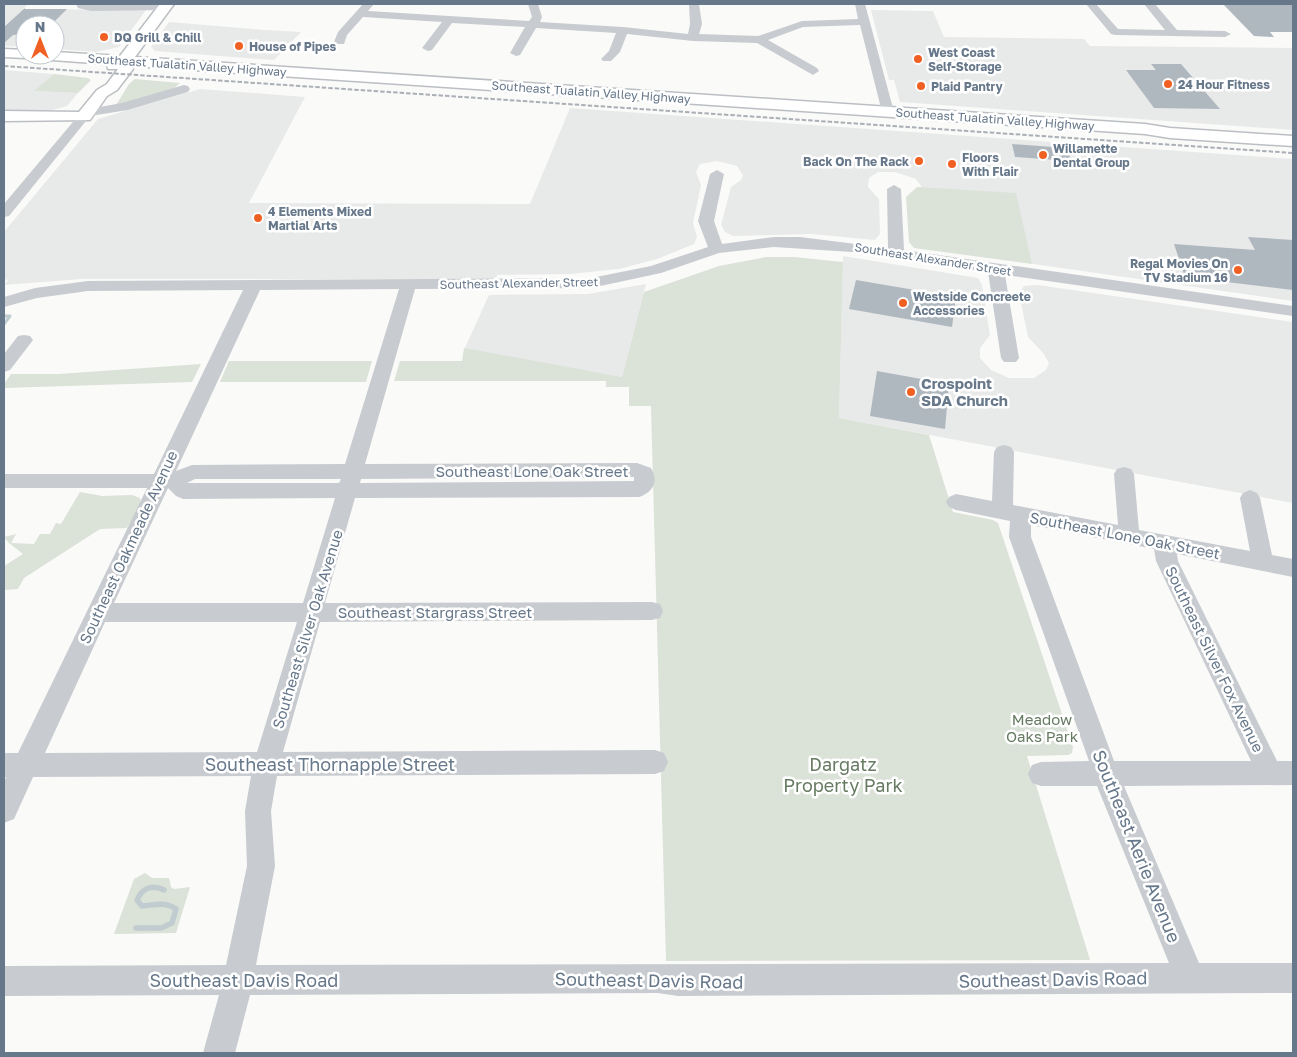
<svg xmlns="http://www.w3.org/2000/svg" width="1297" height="1057" font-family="'Golos Text',sans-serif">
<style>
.built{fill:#e8e9e9}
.green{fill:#dbe2d8}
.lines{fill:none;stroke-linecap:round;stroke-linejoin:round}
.stream-far1{stroke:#c1ccd1;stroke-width:3}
.stream{stroke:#c1ccd1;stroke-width:5.5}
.building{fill:#b0b8bf}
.major-casing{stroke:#bbbfc3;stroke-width:3}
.minor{fill:#c8cbd0;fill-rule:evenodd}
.major{fill:#fff;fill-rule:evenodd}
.rail{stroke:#aaafb6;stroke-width:2;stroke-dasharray:4.5 2;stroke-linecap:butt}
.poi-dot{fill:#f06022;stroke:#fff;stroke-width:2}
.labels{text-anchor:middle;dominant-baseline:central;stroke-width:5;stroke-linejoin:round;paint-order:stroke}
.far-poi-label{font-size:12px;font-weight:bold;fill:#67788b;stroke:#fff;text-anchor:start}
.far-street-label{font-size:12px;fill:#67788b;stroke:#fff}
.poi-label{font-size:15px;font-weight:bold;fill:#67788b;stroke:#fff;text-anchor:start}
.street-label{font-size:15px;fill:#67788b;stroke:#fff}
.park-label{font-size:15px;fill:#667b62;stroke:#fff}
.near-street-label{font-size:18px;fill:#67788b;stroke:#fff}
.near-park-label{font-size:18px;fill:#667b62;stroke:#fff}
</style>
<rect width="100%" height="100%" fill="#fafaf8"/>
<g class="built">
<polygon points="4,4 28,4 23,9 146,10 119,47 96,52 55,49 55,25 25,25 25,47 4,46"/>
<polygon points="871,10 933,11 944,37 1084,39 1090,46 1293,48 1293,130 900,102 894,80 889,80"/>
<polygon points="169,22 264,30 301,32 274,60 155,51 151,47"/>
<polygon points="4,70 54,74 35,91 78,93 67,106 52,110 4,110"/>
<polygon points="200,89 305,97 249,203 530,204 570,108 1293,159 1293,301 921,248 921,186 916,179 895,172 878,172 869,178 868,187 879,199 880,234 875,240 812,234 733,236 725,232 721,225 731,187 741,180 743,175 737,166 717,161 700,164 696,172 701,185 693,223 697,237 694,244 657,259 619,269 569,274 497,275 496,279 81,279 4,285 8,280 4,279 4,232 98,119"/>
<polygon points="843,256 978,278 982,285 990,335 980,348 980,358 991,370 1009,378 1034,378 1046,370 1049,363 1044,354 1028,337 1019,293 1024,286 1038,285 1293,322 1293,503 839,418"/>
<polygon points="646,284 622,377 464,350 489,295 588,294"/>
</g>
<g class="green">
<polygon points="54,74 88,78 91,80 78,93 34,91"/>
<polygon points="135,79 180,83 172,90 116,105 129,84"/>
<polygon points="917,187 1016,193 1032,264 914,248 909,242 906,197"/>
<polygon points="766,257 794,257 843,262 839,418 929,435 953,512 993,520 998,523 1073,747 1072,753 1068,755 1027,756 1090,960 666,961 651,406 629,406 629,387 606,387 606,381 394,381 400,361 462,361 464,348 622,377 644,292 719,266"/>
<polygon points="229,361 372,361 366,382 220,382"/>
<polygon points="201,364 192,382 4,388 4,384 11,374 59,374"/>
<polygon points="80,492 102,496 132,495 140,498 141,503 127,528 100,529 24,578 18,589 4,590 4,566 23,554 9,543 4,537 16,534 11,543 34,544 40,534 50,534 56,523 61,524"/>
<polygon points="145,873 152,878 169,878 171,887 174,889 190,887 176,933 114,934 134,879"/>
</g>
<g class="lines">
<polyline class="stream-far1" points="4,316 10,316 4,324"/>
<path class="stream" d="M136,928H161L172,923L176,909C165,901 154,905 142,906L137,900C142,888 152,884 164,890"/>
</g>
<g class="building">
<polygon points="1223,4 1293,4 1293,32 1270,32 1274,37 1254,36"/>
<polygon points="25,8 25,9 67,9 51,25 25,25 25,34 13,35 4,43 4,27"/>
<polygon points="1151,64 1181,64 1220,109 1154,108 1126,70 1156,70"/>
<polygon points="1012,144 1067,148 1071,161 1015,157"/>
<polygon points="1248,237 1293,240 1293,290 1185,277 1174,244 1255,250"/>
<polygon points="856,280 956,297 952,327 849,309"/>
<polygon points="877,371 949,384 945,429 870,416"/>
</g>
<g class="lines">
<g class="major-casing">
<polygon id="major" points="160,4 174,4 135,57 1145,124 1170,128 1293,136 1293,146 1170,138 1145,134 133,66 133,69 117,90 107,96 90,120 4,121 4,111 79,112 97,90 107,84 118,69 108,69 107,64 38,59 31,56 25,58 4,57 4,49 25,50 25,55 55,55 55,52 120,56"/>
</g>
<g class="minor">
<polygon points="76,4 164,4 169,7 164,10 91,11 78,8"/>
<polygon points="363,4 374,4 368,11 529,21 532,17 528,4 538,4 542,17 540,22 623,27 688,34 690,24 689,4 699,4 702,24 699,34 758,36 802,21 858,19 855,4 865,4 894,112 888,116 882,112 860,25 803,27 768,40 817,68 819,71 813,75 757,43 693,41 627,34 620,52 611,61 603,61 601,59 609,51 616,33 536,28 520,55 516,56 510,53 525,27 452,23 432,50 428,51 422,48 442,22 363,17 347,35 344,44 336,44 334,42 338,32"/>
<polygon points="1086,4 1096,4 1118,29 1165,30 1144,4 1155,4 1177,30 1225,31 1231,34 1225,37 1115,35 1111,34"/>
<polygon points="184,85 188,86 190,89 188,92 128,110 90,116 9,216 4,217 4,204 83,110 122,103"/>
<path d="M717,170L724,174L714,221L722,244L774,237H800L888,248L887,189L894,185L901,189L904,250L1293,306V316L1005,275L1019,358L1016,362H1004L1001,358L988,272L852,252L774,247L719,253L661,273L591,288L415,289L365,464L637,463L651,468C659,482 653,492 639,497L355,498L325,603L652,602L660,604L663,611L660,618L652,620L320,622L283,752L655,750L664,753L668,762L664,771L655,774L277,776L271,811L275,866L256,965L1169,963L1097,786H1041L1032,783L1028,774L1032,765L1041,762L1089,761L1009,537L1010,521L956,510L949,507L946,502L949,497L956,494L992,501L994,452L997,447L1004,445L1011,447L1014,452L1013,505L1118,525L1114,474L1117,469L1124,467L1131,469L1134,474L1139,530L1250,551L1240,498L1243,493L1250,490L1257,493L1260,498L1272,555L1293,559V577L1177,554L1178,561L1277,761H1293V785L1124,786L1199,963H1293V993L678,996L658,993L250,995L235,1053H203L219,995L4,996V966L226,965L247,866L245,811L251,776L33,777L14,819L4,823V782L6,777H4V753H18L147,488H4V474H154L243,290L88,291L37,298L4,307V297L35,288L88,281L591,278L651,266L708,247L698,221L710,174ZM399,289L345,464L192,465L176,471L260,290ZM634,477V481L360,483L361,479ZM195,479H341L339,483H187ZM168,488L176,496L183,499L335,498L303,603H114ZM1031,525L1154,549L1156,561L1251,761H1114L1031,537ZM105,622H297L257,752L45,753Z"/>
<polygon points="24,335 30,336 33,340 10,370 4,372 4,354 18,336"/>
</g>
<use href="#major" class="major"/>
<polyline class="rail" points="4,66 1293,153"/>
</g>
<g class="poi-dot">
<circle cx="104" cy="37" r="5"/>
<circle cx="239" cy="46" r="5"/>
<circle cx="918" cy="59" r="5"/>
<circle cx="1168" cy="84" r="5"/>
<circle cx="921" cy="86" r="5"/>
<circle cx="1043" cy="155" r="5"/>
<circle cx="919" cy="161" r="5"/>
<circle cx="952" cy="164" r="5"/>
<circle cx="258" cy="218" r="5"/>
<circle cx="1238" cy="270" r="5"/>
<circle cx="903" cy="303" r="5"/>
<circle cx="911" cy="392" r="5"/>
</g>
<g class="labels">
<g class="far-poi-label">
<text x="114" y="37">DQ Grill &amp; Chill</text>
<text x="249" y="46">House of Pipes</text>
<text x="928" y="52">West Coast<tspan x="928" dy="14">Self-Storage</tspan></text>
<text x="1178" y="84">24 Hour Fitness</text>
<text x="931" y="86">Plaid Pantry</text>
<text x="1053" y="148">Willamette<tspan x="1053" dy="14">Dental Group</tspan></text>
<text x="962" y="157">Floors<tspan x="962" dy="14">With Flair</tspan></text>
<text x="909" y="161" text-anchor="end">Back On The Rack</text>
<text x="268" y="211">4 Elements Mixed<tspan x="268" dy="14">Martial Arts</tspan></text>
<text x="1228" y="263" text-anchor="end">Regal Movies On<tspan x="1228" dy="14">TV Stadium 16</tspan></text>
<text x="913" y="296">Westside Concreete<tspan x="913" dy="14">Accessories</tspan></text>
</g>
<g class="far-street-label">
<text transform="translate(187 65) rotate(4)">Southeast Tualatin Valley Highway</text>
<text transform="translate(591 92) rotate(4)">Southeast Tualatin Valley Highway</text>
<text transform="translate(995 119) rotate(4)">Southeast Tualatin Valley Highway</text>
<text transform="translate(933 259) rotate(9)">Southeast Alexander Street</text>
<text transform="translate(519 283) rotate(-1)">Southeast Alexander Street</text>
</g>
<g class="poi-label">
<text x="921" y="383">Crospoint<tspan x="921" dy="17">SDA Church</tspan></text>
</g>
<g class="street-label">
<text x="532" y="471">Southeast Lone Oak Street</text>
<text transform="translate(1125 535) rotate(11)">Southeast Lone Oak Street</text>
<text transform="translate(128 547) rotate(-65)">Southeast Oakmeade Avenue</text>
<text x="435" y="612">Southeast Stargrass Street</text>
<text transform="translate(307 629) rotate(-73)">Southeast Silver Oak Avenue</text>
<text transform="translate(1215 659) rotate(64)">Southeast Silver Fox Avenue</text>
</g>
<g class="park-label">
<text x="1042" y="719">Meadow<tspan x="1042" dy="17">Oaks Park</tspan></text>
</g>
<g class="near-street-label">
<text x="330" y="764">Southeast Thornapple Street</text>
<text transform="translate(1137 846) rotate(68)">Southeast Aerie Avenue</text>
<text transform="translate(1053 979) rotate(-1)">Southeast Davis Road</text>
<text x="244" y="980">Southeast Davis Road</text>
<text transform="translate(649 980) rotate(1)">Southeast Davis Road</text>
</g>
<g class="near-park-label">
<text x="843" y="764">Dargatz<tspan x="843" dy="21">Property Park</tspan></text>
</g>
</g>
<rect width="1297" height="1057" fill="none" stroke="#67788b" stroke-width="10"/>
<g transform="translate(40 40)"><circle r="24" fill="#ffffff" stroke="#c2c9d1"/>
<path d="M0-4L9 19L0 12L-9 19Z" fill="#f06022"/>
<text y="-8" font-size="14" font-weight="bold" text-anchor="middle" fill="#67788b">N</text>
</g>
</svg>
